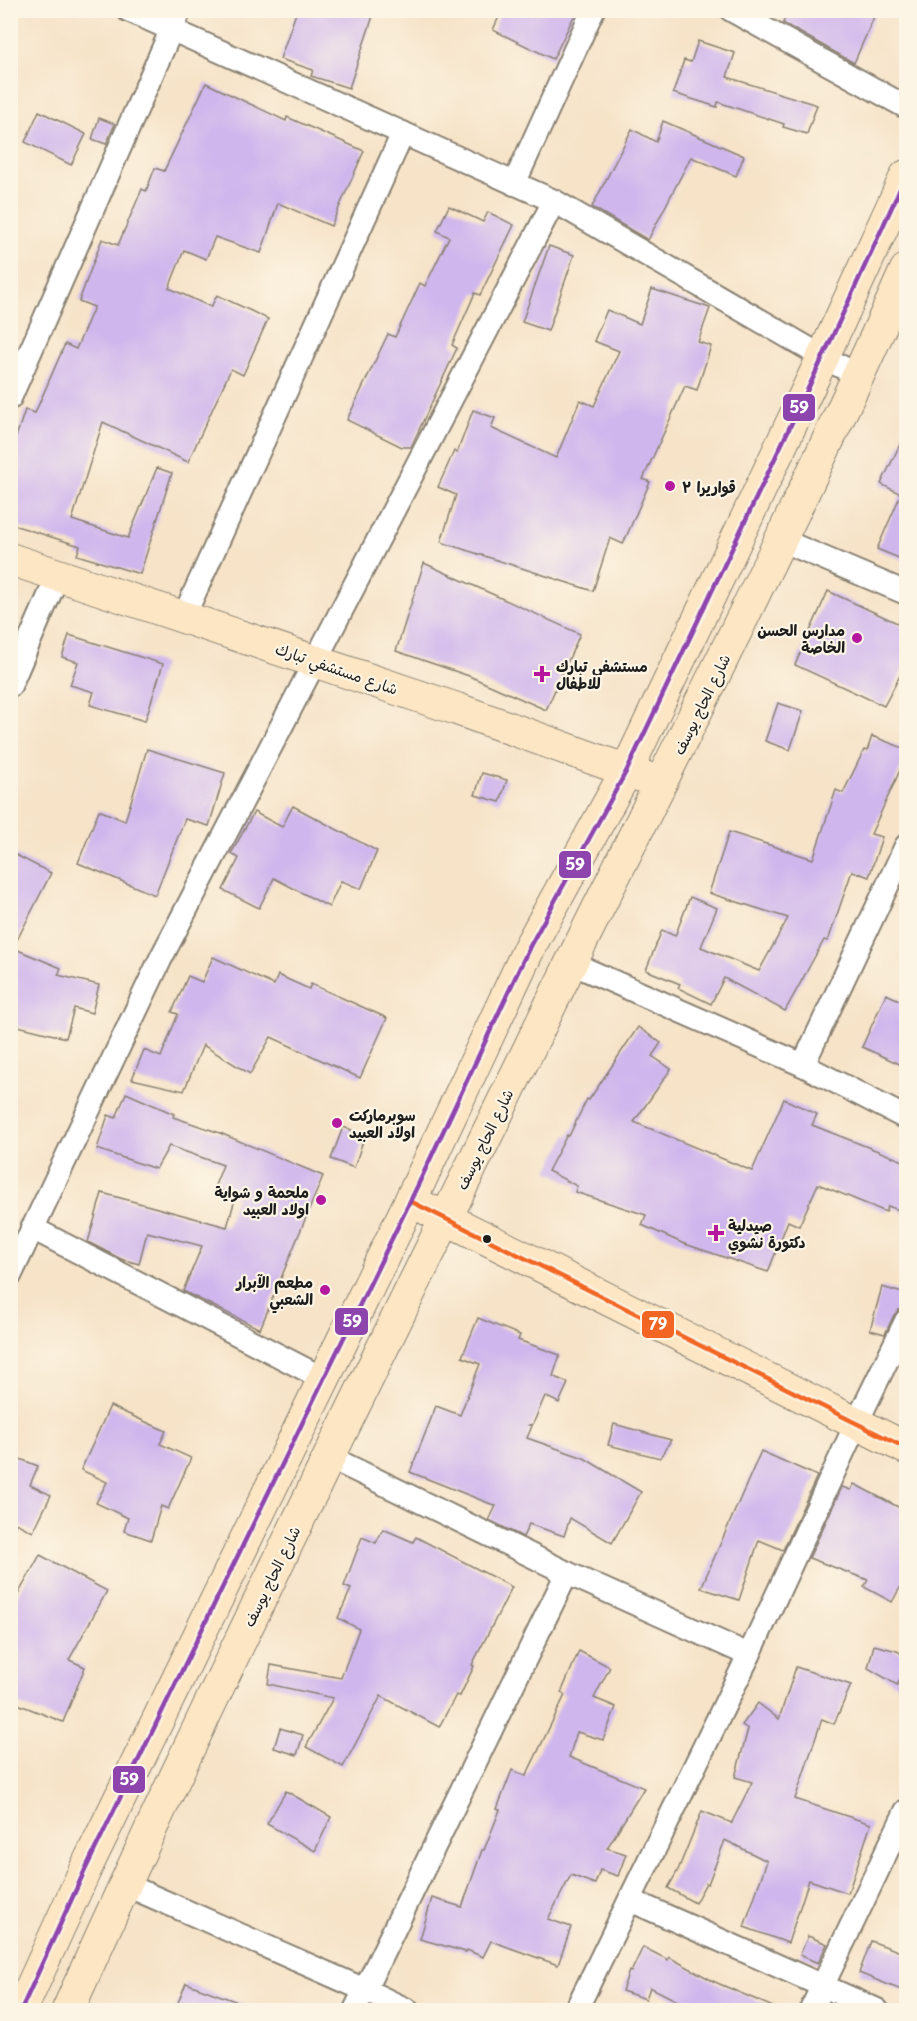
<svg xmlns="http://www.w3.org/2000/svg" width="917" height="2021" font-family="'Playpen Sans','Playpen Sans Arabic',sans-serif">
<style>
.building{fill:#cfb6ed}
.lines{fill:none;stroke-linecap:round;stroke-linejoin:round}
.street-casing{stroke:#898072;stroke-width:26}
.secondary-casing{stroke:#898072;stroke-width:34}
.street{stroke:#fff;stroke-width:22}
.secondary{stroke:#fce6c4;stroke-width:32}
.bus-1-casing{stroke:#fcf5e5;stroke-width:9}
.bus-2-casing{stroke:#fcf5e5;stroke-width:9}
.bus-1{stroke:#f26522;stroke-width:4.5}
.bus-2{stroke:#8e44ad;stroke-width:4.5}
.poi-dot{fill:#b5179e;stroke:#fcf5e5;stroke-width:2}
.bus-dot{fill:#1c1c1c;stroke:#fcf5e5;stroke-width:2}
.labels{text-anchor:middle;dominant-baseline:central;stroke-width:4.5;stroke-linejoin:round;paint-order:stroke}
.poi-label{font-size:15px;font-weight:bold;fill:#1c1c1c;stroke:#fcf5e5;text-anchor:start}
.street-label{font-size:15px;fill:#1c1c1c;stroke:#fcf5e5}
.line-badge{stroke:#fcf5e5;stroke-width:2}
.badge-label{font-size:16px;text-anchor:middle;font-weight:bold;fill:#fff}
</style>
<rect width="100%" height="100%" fill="#fcf5e5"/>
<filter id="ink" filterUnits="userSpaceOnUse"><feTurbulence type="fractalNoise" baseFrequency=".0167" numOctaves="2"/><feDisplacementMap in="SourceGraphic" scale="12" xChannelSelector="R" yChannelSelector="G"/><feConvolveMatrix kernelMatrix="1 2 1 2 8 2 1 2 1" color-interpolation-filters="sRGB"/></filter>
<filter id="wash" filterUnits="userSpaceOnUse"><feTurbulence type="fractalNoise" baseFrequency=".008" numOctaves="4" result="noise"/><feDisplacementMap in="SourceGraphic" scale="24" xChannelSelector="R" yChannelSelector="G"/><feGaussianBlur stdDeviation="1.35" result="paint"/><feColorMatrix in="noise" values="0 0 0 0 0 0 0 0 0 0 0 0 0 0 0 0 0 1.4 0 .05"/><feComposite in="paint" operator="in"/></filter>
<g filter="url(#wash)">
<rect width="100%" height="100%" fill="#f6e3c8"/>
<g id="blocks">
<g class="building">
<polygon points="297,10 375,10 349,88 311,76 313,70 280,59"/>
<polygon points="502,10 577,10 553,59 493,30"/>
<polygon points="788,10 877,10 854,63 783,23"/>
<polygon points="698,41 735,53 727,77 817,105 807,134 783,127 784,124 718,102 717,107 673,93 684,60 691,62"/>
<polygon points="206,83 286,121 287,117 364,151 331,226 278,203 261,253 215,237 206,259 184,250 169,288 211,307 217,295 268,319 243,375 231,369 188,462 103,422 72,520 128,538 157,468 172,473 140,574 77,555 80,546 10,524 10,455 25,410 35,413 65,344 76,349 94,307 79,301 102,239 118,245 142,189 146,191 155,168 164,171"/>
<polygon points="39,111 86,134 71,165 25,142"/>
<polygon points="99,118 115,124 106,144 92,139"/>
<polygon points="663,121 744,156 736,176 691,157 648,240 592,207 632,129 656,142"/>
<polygon points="449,206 483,222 488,212 514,225 480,295 475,293 452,345 457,348 411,447 402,447 347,420 388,334 395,337 420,283 425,286 449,237 437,231"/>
<polygon points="549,246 574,255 548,331 522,322"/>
<polygon points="652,289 710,308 698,342 711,346 697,390 685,386 643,479 650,482 623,544 610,538 593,591 441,542 456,495 438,487 454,451 457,453 473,410 495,418 491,428 556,458 580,400 594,406 619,351 594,341 607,310 640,324"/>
<polygon points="906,432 906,561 877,549 901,494 881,484"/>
<polygon points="424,563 580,634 546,710 469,676 396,651"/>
<polygon points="828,591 906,627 906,664 884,706 795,665"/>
<polygon points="69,635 163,664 145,721 90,705 94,692 70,685 78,662 62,657"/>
<polygon points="778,703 803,711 790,750 765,741"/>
<polygon points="872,736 906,749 906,757 871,834 882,837 869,877 852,871 828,941 824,940 785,1011 724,978 711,1004 678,988 680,984 646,970 662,930 675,936 690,897 717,908 701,947 759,971 788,918 709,893 729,832 813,859 836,790 843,793 864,750 867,751"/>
<polygon points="147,749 225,773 209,826 185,819 155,895 78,863 99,810 125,821"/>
<polygon points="482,773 507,780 500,802 475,795"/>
<polygon points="293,806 377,851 361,889 341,881 329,907 274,878 259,908 223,890 239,858 231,854 254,812 282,827"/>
<polygon points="10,852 51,873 13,948 61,968 58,975 99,985 92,1013 74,1008 66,1038 10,1024"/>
<polygon points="213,957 274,985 278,975 309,989 311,984 387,1018 360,1078 271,1037 250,1074 203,1045 184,1091 132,1079 144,1050 161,1057 178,1014 172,1012 188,976 202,982"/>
<polygon points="886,994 906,1003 906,1067 862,1047"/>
<polygon points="638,1027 661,1043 652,1056 671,1069 634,1122 752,1171 784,1099 817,1114 812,1125 906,1162 906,1213 888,1206 886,1212 818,1184 799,1226 788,1221 768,1272 682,1243 642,1225 646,1215 575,1192 577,1186 548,1171 567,1135 569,1136 587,1099 589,1100"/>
<polygon points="126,1093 174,1114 173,1117 220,1133 323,1176 260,1329 183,1291 202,1246 147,1232 139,1264 121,1259 88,1242 102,1193 227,1227 236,1196 214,1188 223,1165 169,1146 156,1169 97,1149 108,1115 116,1118"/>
<polygon points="343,1127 365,1135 354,1168 331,1159"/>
<polygon points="882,1287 906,1294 905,1308 899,1310 894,1315 885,1334 870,1330"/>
<polygon points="478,1318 520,1335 518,1340 560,1355 553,1376 568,1383 559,1403 545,1396 533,1424 529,1425 532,1426 527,1438 584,1458 641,1492 612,1543 570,1518 564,1536 529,1524 523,1537 489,1520 496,1506 410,1472 436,1406 460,1415 480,1364 462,1357"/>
<polygon points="110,1406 166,1431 160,1444 191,1458 168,1509 161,1506 151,1540 124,1531 128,1518 96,1503 107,1482 81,1470"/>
<polygon points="614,1424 671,1440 660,1458 608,1445"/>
<polygon points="761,1451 817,1476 783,1550 759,1540 739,1600 701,1588"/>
<polygon points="10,1455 38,1466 30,1485 51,1495 33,1532 16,1523 13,1532 10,1532"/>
<polygon points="854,1484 906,1511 906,1577 892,1602 864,1587 868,1580 809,1558 842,1487 851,1490"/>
<polygon points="383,1529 413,1542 416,1537 512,1587 472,1665 474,1666 460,1696 456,1695 439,1727 381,1696 343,1767 306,1747 333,1698 268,1684 271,1665 341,1678 359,1629 338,1618 351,1589 344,1586 362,1537 376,1543"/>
<polygon points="40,1555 107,1591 69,1660 85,1667 63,1722 10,1701 10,1609"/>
<polygon points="874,1645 897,1651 906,1657 906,1667 897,1685 868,1668"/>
<polygon points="579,1651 610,1667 594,1698 616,1707 603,1740 577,1732 569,1757 644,1788 607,1848 626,1854 618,1876 600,1870 595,1884 571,1875 548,1919 571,1927 558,1965 491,1941 483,1957 467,1950 466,1952 420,1939 432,1898 462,1907 482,1850 484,1850 500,1810 497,1809 512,1770 526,1776 565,1695 561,1693"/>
<polygon points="796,1667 851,1685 834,1724 822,1719 795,1799 871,1824 848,1893 809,1880 788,1943 744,1927 767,1861 725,1840 708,1884 706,1883 695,1903 668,1888 678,1870 702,1811 732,1823 731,1824 752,1782 735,1777 748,1729 742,1725 758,1703 779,1719"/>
<polygon points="280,1728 303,1735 297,1755 274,1748"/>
<polygon points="286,1791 331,1817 315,1851 267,1824"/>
<polygon points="808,1936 827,1944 818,1963 800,1955"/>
<polygon points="871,1941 906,1954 906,1992 859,1973"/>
<polygon points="643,1947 668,1960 669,1957 715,1982 780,2010 695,2010 650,1987 646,1999 622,1991 629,1971 631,1972"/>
<polygon points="186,1983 254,2008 254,2010 175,2010"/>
</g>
</g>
</g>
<g filter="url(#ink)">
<use href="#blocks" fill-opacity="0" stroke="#898072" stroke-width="1.5"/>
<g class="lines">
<g class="street-casing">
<g id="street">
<polyline points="128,10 554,201 823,357 859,376"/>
<polyline points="731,10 906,107"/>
<polyline points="514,184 593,10"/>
<polyline points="10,398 180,10"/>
<polyline points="781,540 906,593"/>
<polyline points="184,616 403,133"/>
<polyline points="10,686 58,575"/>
<polyline points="571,963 803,1065 906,1118"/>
<polyline points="803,1065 906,846"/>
<polyline points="32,1228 324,1379"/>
<polyline points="10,1276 161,958 554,201"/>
<polyline points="329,1457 567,1573 749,1655"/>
<polyline points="124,1884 365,1990 407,2010"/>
<polyline points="630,1900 877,2010"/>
<polyline points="355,2010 567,1573"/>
<polyline points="576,2010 749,1655 857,1422 906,1321"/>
<polyline points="811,2010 906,1811"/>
</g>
</g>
<g class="secondary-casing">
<g id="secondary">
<polyline points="10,559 457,709 647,778"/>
<polyline points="427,1209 906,1448"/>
<polyline points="21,2010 85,1870 418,1185 530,946 627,770 823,357 906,176"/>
<path d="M68,2010C151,1824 240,1641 329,1457C408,1294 487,1131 568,969C683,737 801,507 906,270"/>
</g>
</g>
<use href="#street" class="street"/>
<use href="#secondary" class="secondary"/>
<g class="bus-1-casing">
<polyline id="bus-1" points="410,1201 906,1448"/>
</g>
<g class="bus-2-casing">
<polyline id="bus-2" points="21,2010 85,1870 418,1185 530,946 627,770 823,357 906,176"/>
</g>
<use href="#bus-1" class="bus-1"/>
<use href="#bus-2" class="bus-2"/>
</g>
</g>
<g class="poi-dot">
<circle cx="670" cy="486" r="6"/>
<circle cx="857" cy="638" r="6"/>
<path d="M539 665h6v6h6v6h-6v6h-6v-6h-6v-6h6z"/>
<circle cx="337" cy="1123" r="6"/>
<circle cx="321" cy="1200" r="6"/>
<path d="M713 1224h6v6h6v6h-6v6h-6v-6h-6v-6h6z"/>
<circle cx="325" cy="1290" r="6"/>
</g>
<circle class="bus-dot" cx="487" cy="1239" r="5"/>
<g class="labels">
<g class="poi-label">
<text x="682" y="486">قواريرا ٣</text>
<text x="845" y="629" text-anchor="end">مدارس الحسن<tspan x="845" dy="17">الخاصة</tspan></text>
<text x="556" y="665">مستشفى تبارك<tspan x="556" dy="17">للاطفال</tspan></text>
<text x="349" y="1114">سوبرماركت<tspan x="349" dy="17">اولاد العبيد</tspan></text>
<text x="309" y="1191" text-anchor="end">ملحمة و شواية<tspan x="309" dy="17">اولاد العبيد</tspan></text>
<text x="728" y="1224">صيدلية<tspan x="728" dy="17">دكتورة نشوي</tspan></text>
<text x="313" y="1281" text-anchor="end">مطعم الآبرار<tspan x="313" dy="17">الشعبي</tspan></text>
</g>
<g class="street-label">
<text transform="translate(337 668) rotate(19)">شارع مستشفي تبارك</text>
<text transform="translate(701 704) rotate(-64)">شارع الحاج يوسف</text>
<text transform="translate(484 1139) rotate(-64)">شارع الحاج يوسف</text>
<text transform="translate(271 1576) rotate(-64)">شارع الحاج يوسف</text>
</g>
</g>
<g class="line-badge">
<rect x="782" y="393" width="34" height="29" rx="6" fill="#8e44ad"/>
<rect x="558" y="850" width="34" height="29" rx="6" fill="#8e44ad"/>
<rect x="334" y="1307" width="35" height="29" rx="6" fill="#8e44ad"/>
<rect x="641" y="1310" width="34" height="29" rx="6" fill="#f26522"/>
<rect x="112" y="1765" width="34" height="29" rx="6" fill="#8e44ad"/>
</g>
<g class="badge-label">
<text x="799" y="413">59</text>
<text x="575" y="870">59</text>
<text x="352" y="1327">59</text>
<text x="658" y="1330">79</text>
<text x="129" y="1785">59</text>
</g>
<rect width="917" height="2021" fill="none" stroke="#fcf5e5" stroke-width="36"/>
</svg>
